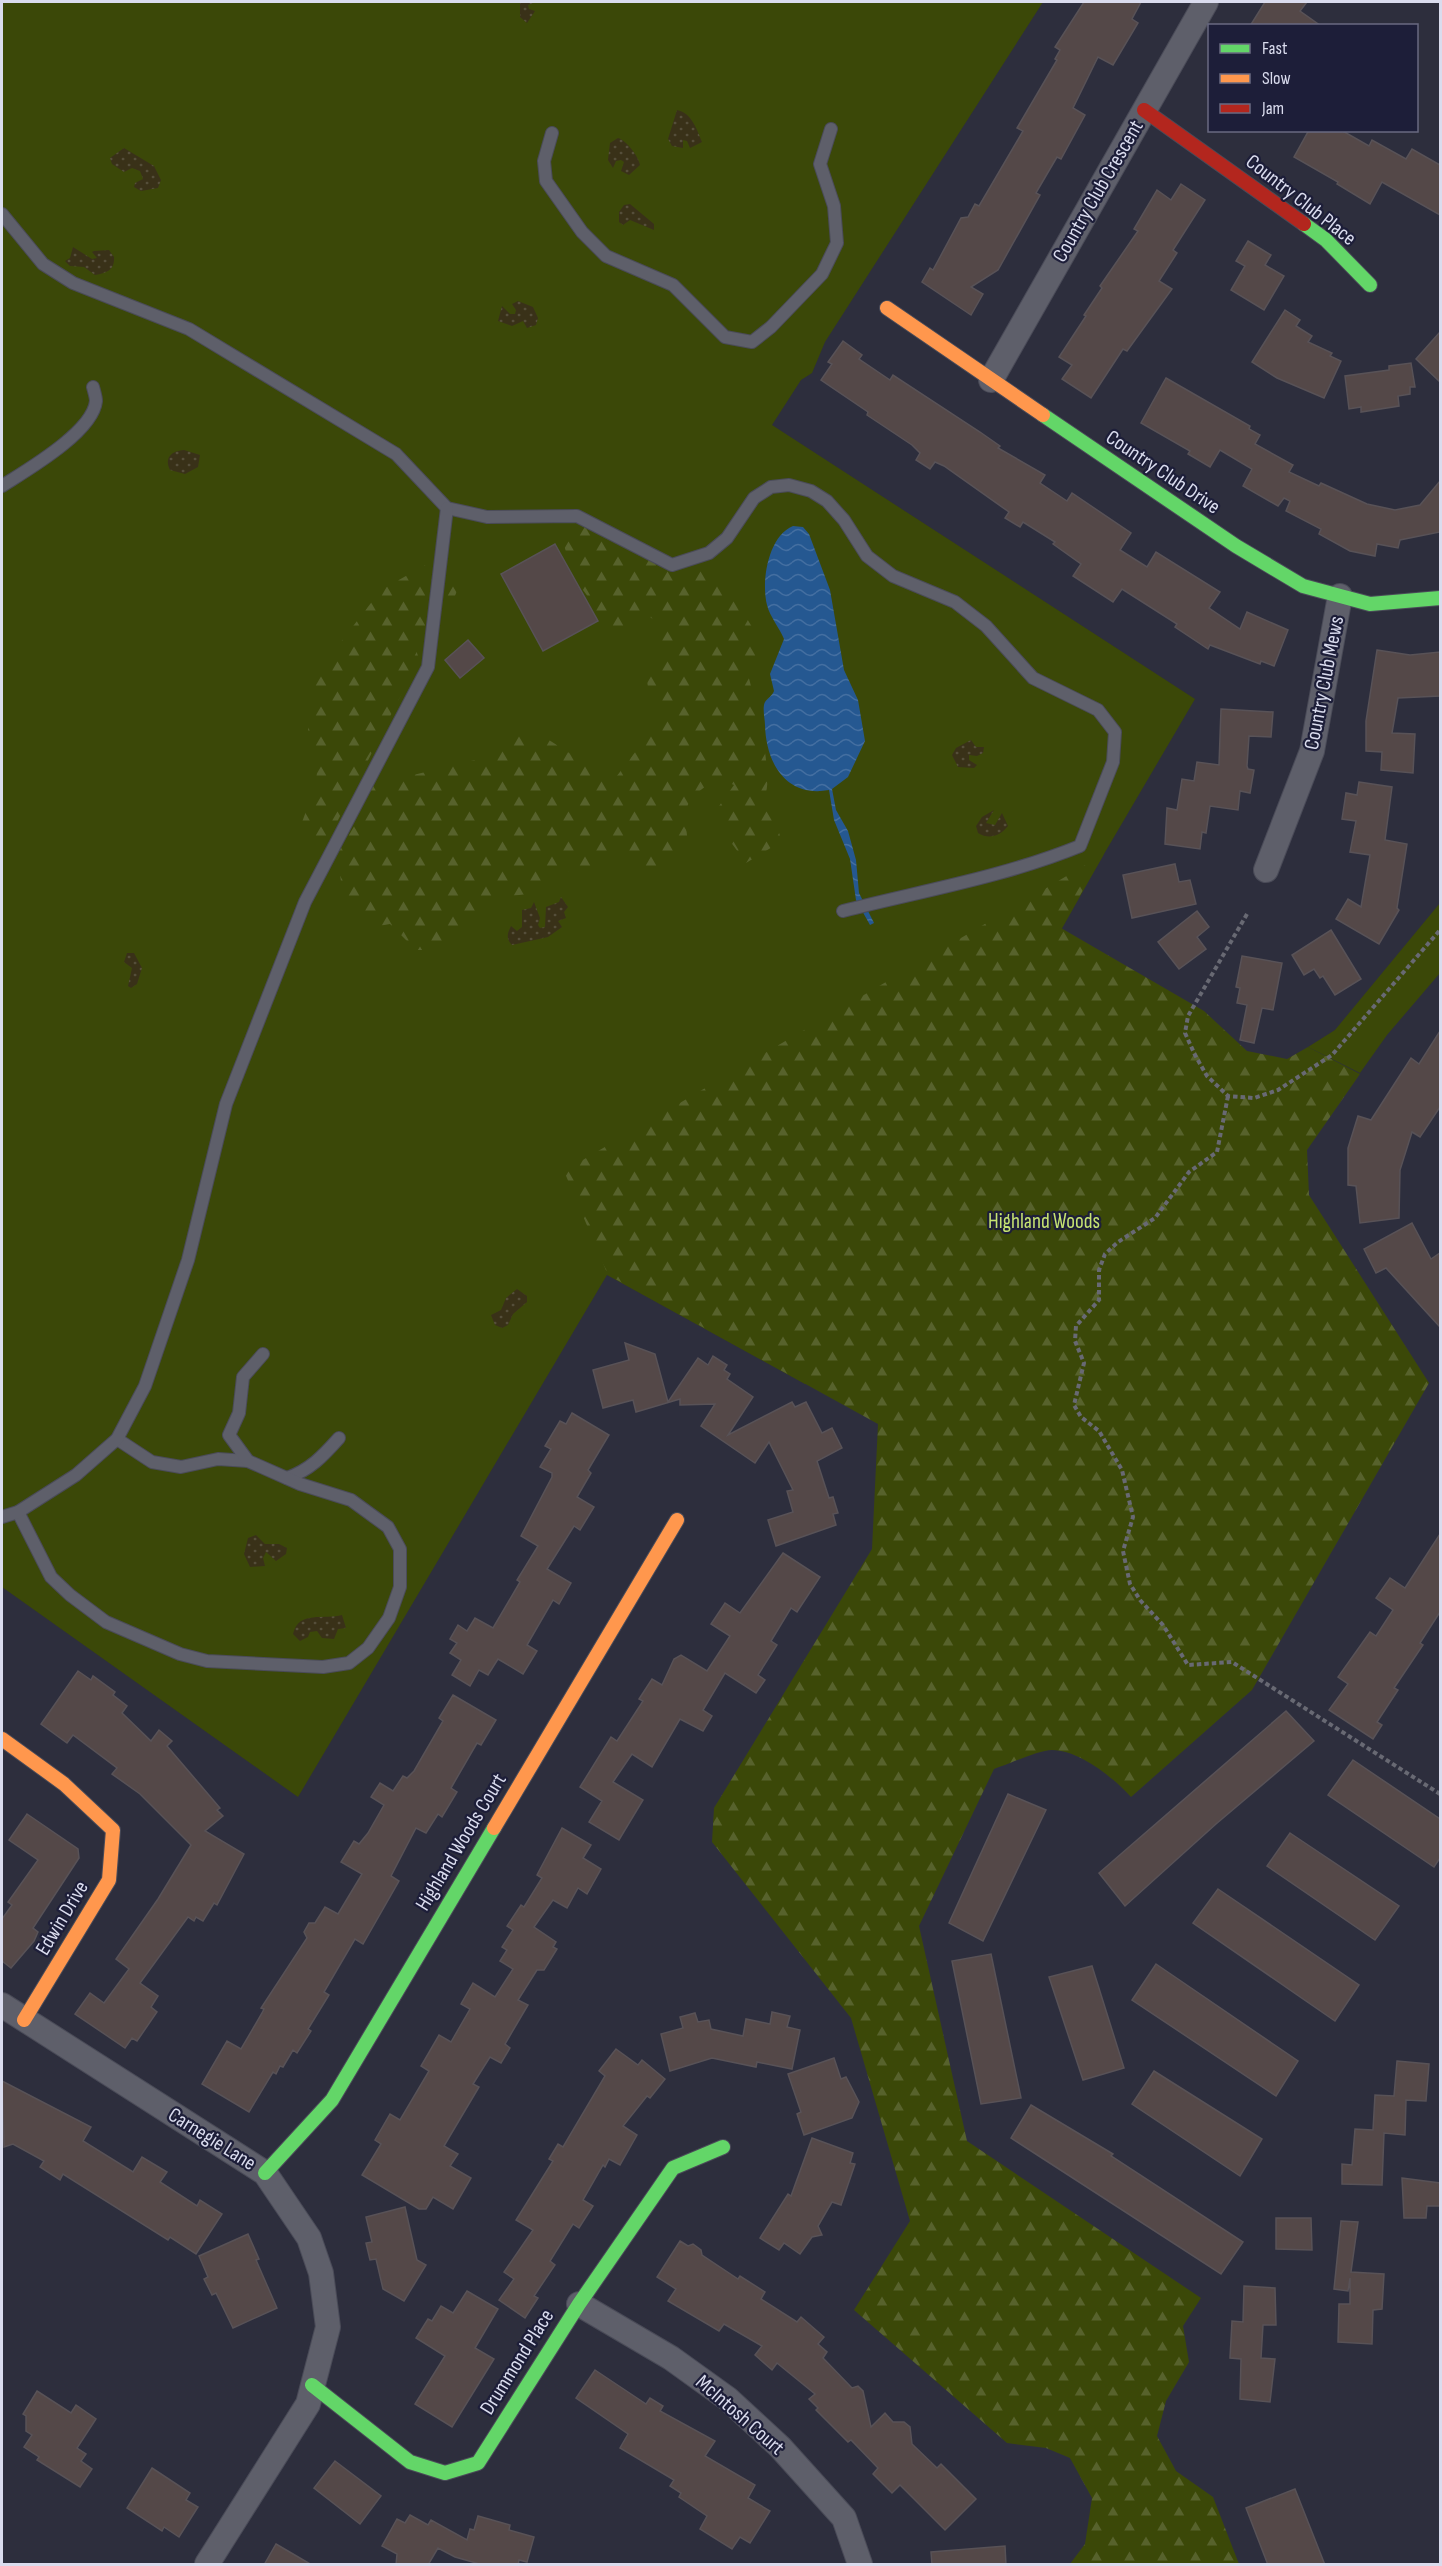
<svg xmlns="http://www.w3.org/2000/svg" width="1442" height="2566" font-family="'Sofia Sans Condensed',sans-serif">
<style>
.grass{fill:#3b4808}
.forest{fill:url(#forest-firs)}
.sand{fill:url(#sand-dots)}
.water{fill:url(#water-waves)}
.building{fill:#544848;stroke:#585257;stroke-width:1.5}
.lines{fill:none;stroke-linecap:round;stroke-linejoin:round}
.lane-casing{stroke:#4a4b58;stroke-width:14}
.street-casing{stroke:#4a4b58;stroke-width:26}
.fast-casing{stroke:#4a4b58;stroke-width:16}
.slow-casing{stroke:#4a4b58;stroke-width:16}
.jam-casing{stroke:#4a4b58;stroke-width:16}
.path{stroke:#686973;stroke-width:4;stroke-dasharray:4.5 3;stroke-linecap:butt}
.lane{stroke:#5e5f6a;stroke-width:12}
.street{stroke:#5e5f6a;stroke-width:24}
.fast{stroke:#63d668;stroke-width:14}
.slow{stroke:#ff974d;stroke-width:14}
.jam{stroke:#b3261e;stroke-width:14}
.labels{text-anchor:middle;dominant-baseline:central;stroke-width:4.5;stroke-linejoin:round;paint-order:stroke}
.street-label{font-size:21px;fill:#dadcee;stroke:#1d1e39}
.park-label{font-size:21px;fill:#c7e472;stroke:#1d1e39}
</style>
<defs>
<pattern id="forest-firs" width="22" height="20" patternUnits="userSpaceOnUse" patternTransform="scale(1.5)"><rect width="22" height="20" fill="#3b4808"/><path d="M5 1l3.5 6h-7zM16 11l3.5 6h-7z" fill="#57622c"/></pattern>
<pattern id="sand-dots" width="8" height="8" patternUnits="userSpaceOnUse" patternTransform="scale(1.5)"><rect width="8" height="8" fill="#393118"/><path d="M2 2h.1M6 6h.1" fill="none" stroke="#554e3a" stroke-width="1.8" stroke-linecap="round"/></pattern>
<pattern id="water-waves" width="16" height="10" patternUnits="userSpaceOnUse" patternTransform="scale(1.5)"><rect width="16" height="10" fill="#255891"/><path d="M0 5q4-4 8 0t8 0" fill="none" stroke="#446fa1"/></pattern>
</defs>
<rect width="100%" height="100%" fill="#2d2e3d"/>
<g class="grass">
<polygon points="2,2 1043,2 825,342 812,373 801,380 772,425 1195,699 1104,854 805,1384 607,1275 298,1797 2,1587"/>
<polygon points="1440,903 1440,973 1387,1035 1360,1073 1308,1047 1335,1030"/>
</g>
<g class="forest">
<path d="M565,520H574L657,563L700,561L726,598L731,592L767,652L748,675C755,699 774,776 765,795L782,841L746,863L712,816L734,785L718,778C686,799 682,803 688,842L650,874L617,850L591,872L558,871L528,894L492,898L465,936L445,950H416L390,924L373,927L350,912L343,895L337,855L372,785L475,760L512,734L549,740L613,781L663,716L650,699L647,681L657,662V622L647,615L640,614L620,631L608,629L598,621L592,602L574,578L560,532Z"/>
<path d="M429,563L455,572C470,597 427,626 415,647L419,659L328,840L322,843C311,841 305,836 301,825L316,784L318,756L308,731L313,678L381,590Z"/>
<path d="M1104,854L1061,928L1204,1011L1247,1051L1287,1059L1308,1047L1360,1074L1307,1150L1309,1195L1429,1383L1252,1690L1131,1797C1114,1778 1079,1750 1052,1750C1039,1750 1009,1764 994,1769L919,1926L967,2141L1201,2298L1183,2326L1189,2362L1166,2401L1157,2436L1176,2471L1213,2497L1239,2564H1070L1085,2544L1092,2498L1070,2458L1046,2448L1007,2443L854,2310L910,2221L851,2018L712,1842L714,1808L872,1549L878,1424L608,1275L564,1171Z"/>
</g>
<g class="sand">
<polygon points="520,2 536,2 528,5 529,9 535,11 527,23 520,17"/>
<path d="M677,110C692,113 697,130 702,142L690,148L687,141L683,140V148L672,146L668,139Z"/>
<path d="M618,138C626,140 639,157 640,165L629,175L621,171L624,162L621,160L616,161L613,168L608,160L610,143Z"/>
<polygon points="124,148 154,166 161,180 158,188 141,191 134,187 135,183 143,179 140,171 132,168 124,172 112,164 110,158"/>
<polygon points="630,204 654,224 654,230 630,220 623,225 619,222 619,212 624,205"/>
<path d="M73,247L92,259L97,258L92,252L94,251L109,250L114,257C115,270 107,273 95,275L84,267L70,266L65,261L70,258Z"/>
<polygon points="518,301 533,307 538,318 536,325 527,328 523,321 512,326 498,321 502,306 510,314 515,314 516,310 512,304"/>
<path d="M184,450L200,455L198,467L185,474L170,470C164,458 171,451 184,450Z"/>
<polygon points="971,740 976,747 984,747 983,753 977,756 969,755 969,760 977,765 974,768 958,767 952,755 956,748"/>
<path d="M994,810L986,823L995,825L1002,813L1008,826C1000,836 989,840 978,833L976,826L982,817Z"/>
<path d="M561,897L568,907L564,912L566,918L558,921L562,927L548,937L512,945C506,939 507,934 511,926L517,931L522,927V910L531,908L534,902L540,918L538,925L540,928L545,927L546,907L559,902Z"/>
<polygon points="127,953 134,953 142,968 137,984 131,988 128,986 132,968 124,962"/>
<polygon points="517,1289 527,1296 527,1302 513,1314 508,1325 502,1328 495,1325 491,1315 501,1310 506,1298"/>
<polygon points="256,1535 265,1544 279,1544 287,1548 286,1554 276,1561 266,1552 263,1558 265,1566 250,1567 244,1554 248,1538"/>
<path d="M342,1615L346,1628L338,1629L334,1639L322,1638L317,1631L310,1632L308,1637L300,1641L293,1634C298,1610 325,1620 342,1615Z"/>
</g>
<path class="water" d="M793,526L803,527L809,534L830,590L844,670L858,700L865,741L848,777L832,789L836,810L848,831L856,860L859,893L874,923L870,925L856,900L850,859L834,820L829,790C786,798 766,763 765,725C765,719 762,708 765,702C768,698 772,696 774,691L770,674L784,639C779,627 770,617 767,605C761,582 768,536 793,526Z"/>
<g class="building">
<polygon points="1084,2 1141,2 1132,19 1138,23 1113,65 1098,57 1073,108 1085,115 1061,159 1057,157 1040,186 1036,193 1040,195 998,270 971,287 983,294 971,315 922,282 930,268 933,270 961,218 968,217 975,204 979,206 1023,131 1017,128 1057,60 1055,59 1060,50 1055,47"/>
<polygon points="1265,2 1307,2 1300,11 1321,26 1250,26"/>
<polygon points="1309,130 1341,130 1369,146 1372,140 1406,159 1412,149 1440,165 1440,215 1382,182 1370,204 1337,184 1338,182 1294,157"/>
<polygon points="1181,184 1205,200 1173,250 1177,253 1159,281 1172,289 1127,351 1123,349 1091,398 1062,379 1072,365 1059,357 1086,316 1084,315 1102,288 1100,286 1138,231 1134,229 1157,190 1171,200"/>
<polygon points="1248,241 1271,255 1265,265 1284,276 1264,310 1231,290 1245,266 1236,261"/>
<polygon points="1285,310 1300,320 1296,326 1312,336 1308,342 1332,353 1330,356 1341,361 1324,398 1277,378 1252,362"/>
<polygon points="1440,332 1440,382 1416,359"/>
<polygon points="843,341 862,355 859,359 890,380 893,375 980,432 1000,446 998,448 1045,475 1040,483 1067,501 1072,493 1131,533 1120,550 1147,567 1156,552 1220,592 1209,608 1240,629 1247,612 1288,630 1274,666 1261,661 1260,664 1210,645 1208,649 1175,627 1177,624 1122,589 1113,602 1073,576 1081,564 1053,544 1055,542 1023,522 1020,527 1005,518 1009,512 944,466 935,462 930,469 916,460 920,453 912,445 867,415 868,412 821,380 832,364 828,362"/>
<polygon points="1411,363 1415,387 1410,387 1410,394 1398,396 1399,406 1361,412 1361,407 1349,409 1345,376 1389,370 1389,366"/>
<polygon points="1166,378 1250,426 1249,429 1260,435 1255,444 1293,465 1289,472 1319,486 1321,483 1367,504 1395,510 1420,505 1440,481 1440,532 1400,540 1398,548 1377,544 1375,556 1350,551 1319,534 1321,529 1286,511 1290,501 1284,498 1278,506 1243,486 1252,469 1220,450 1210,467 1188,454 1190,451 1141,423"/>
<polygon points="555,544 598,621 543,651 501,574"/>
<polygon points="468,640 484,658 460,678 445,660"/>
<polygon points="1377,650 1410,655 1440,652 1440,696 1398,698 1392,733 1415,734 1413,773 1381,770 1382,752 1366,751 1366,721"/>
<polygon points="1221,709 1273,712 1271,737 1249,736 1247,766 1248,769 1254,770 1250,793 1240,791 1238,810 1210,806 1206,833 1202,832 1200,849 1165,844 1167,808 1177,810 1182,779 1194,781 1197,762 1219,765"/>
<polygon points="1359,782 1392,787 1385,840 1407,844 1397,908 1399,910 1379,944 1336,919 1348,899 1361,907 1370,855 1350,852 1356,821 1342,819 1346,793 1357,795"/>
<polygon points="1175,864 1179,882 1190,880 1196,904 1132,918 1123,875"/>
<polygon points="1197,911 1209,927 1197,937 1206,949 1179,969 1158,942"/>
<polygon points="1331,930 1361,979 1335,995 1323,976 1320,978 1314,969 1304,975 1292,955"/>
<polygon points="1242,956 1282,963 1273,1010 1262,1008 1254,1043 1240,1040 1247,1005 1237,1003 1240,988 1236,987"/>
<polygon points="1440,1031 1440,1107 1420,1137 1412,1132 1400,1170 1399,1218 1360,1223 1356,1186 1348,1185 1348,1148 1358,1116 1371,1120 1411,1058 1419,1064"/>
<polygon points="1412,1223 1431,1259 1440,1253 1440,1327 1386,1268 1376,1273 1364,1249"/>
<polygon points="625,1343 655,1354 668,1402 698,1358 708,1365 713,1356 727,1365 724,1370 730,1374 727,1379 753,1397 728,1435 792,1402 795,1407 806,1402 822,1433 832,1428 842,1448 817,1461 829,1498 833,1497 838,1513 833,1514 836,1525 776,1546 768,1520 793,1512 787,1491 793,1490 769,1442 755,1463 701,1426 715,1404 680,1405 680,1399 636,1412 633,1400 603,1408 593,1370 629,1360"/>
<polygon points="572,1413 609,1435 588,1470 591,1473 577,1497 594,1507 580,1530 574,1526 547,1569 571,1583 559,1604 553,1600 527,1645 537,1651 523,1674 498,1659 488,1675 479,1670 470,1686 452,1675 461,1660 450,1653 457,1643 450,1639 458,1625 467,1631 475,1618 493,1628 520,1582 517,1580 538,1546 521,1536 552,1477 552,1473 540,1467 551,1449 545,1446 560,1421 566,1424"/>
<polygon points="1440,1534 1440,1612 1420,1643 1423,1645 1394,1688 1398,1690 1377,1722 1382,1725 1373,1739 1329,1710 1348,1684 1338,1677 1370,1632 1376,1636 1393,1610 1376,1598 1390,1578 1405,1588"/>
<polygon points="783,1553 820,1577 797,1612 791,1608 771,1641 777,1645 758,1675 765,1680 756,1693 725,1673 703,1710 712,1716 703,1731 680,1719 652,1767 632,1754 613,1782 643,1800 619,1840 589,1822 602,1801 580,1787 611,1737 617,1741 643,1701 639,1699 652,1679 662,1685 674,1659 681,1655 707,1671 730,1636 711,1624 725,1603 740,1613"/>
<polygon points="78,1671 91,1680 93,1676 115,1692 113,1695 127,1706 122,1713 151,1741 159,1730 172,1741 167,1746 220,1808 217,1810 223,1816 205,1831 244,1854 217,1905 214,1903 203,1921 196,1917 194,1921 188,1917 140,1983 158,1996 151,2007 157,2012 137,2041 132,2038 125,2048 75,2014 90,1993 104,2003 129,1969 116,1959 158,1899 191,1845 140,1794 112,1774 117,1768 73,1735 67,1743 41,1724"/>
<polygon points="453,1695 496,1720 481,1745 477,1743 451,1788 457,1792 442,1817 438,1814 426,1833 416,1828 391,1876 399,1881 363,1944 355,1939 324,1992 329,1995 308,2029 311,2031 297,2053 293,2050 283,2067 280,2066 276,2074 273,2072 249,2112 202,2084 227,2041 241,2049 262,2013 264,2009 261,2008 307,1938 304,1932 309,1923 315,1923 325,1907 338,1914 362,1874 341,1862 354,1841 359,1844 368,1833 384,1805 371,1797 380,1783 393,1791 403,1776 407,1778 414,1771 443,1721 439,1718"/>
<polygon points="1286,1711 1314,1741 1216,1824 1125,1906 1099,1873"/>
<polygon points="1353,1760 1440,1819 1440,1858 1434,1867 1328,1795"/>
<polygon points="1008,1794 1046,1810 983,1941 949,1923"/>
<polygon points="27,1814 78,1849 79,1858 33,1928 38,1932 34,1941 11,1968 2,1961 2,1919 12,1905 8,1902 38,1860 9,1840"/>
<polygon points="562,1828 591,1845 583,1858 601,1869 587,1894 578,1888 567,1908 553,1900 534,1927 556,1942 553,1947 557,1949 544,1970 537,1970 518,2000 528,2005 505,2044 510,2048 501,2063 490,2057 473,2084 479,2087 444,2146 458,2154 450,2166 471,2178 453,2209 433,2197 426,2209 419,2209 362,2175 381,2144 375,2140 390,2114 400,2120 429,2071 421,2066 439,2035 451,2042 470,2009 461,2004 473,1983 495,1997 513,1969 500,1961 507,1950 502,1947 513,1930 507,1926 521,1905 524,1907 542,1878 537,1875"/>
<polygon points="1290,1833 1399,1906 1375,1940 1267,1866"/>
<polygon points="1218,1889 1359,1985 1335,2021 1193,1923"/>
<polygon points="991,1954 1021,2098 981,2104 952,1961"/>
<polygon points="1156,1964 1298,2061 1276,2096 1132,2000"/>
<polygon points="1092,1966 1124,2068 1083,2080 1049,1977"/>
<polygon points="772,2012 790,2016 787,2027 800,2030 792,2069 757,2062 756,2067 712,2058 670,2071 661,2034 683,2028 680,2017 695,2013 698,2022 709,2020 711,2029 743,2036 746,2019 770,2024"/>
<polygon points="616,2049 638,2065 642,2060 665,2079 650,2098 647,2096 623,2126 637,2135 620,2165 609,2159 605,2167 603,2165 583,2200 593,2206 579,2228 573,2224 550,2261 555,2265 534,2296 538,2298 525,2318 499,2300 514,2279 504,2272 533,2230 516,2220 553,2161 549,2159 558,2144 563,2147 605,2076 599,2071"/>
<polygon points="834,2058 841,2079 846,2077 859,2102 852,2118 804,2135 797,2114 801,2112 788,2074"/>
<polygon points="1397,2061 1429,2064 1426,2101 1406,2100 1405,2135 1384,2133 1382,2185 1342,2184 1342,2164 1352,2165 1355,2129 1373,2130 1375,2095 1394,2096"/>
<polygon points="1154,2071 1262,2139 1240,2176 1132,2104"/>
<polygon points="2,2081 91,2127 83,2141 133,2172 142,2157 167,2172 160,2182 197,2206 200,2200 222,2214 196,2254 170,2237 168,2240 63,2174 60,2180 40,2167 44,2161 13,2144 4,2147"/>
<polygon points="1031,2105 1113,2154 1111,2156 1243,2242 1221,2274 1011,2138"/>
<polygon points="812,2138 853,2153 850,2163 855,2164 841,2205 832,2202 818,2226 822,2235 812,2237 800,2254 784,2243 779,2250 760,2238 788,2194 791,2196"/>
<polygon points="1402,2178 1440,2183 1440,2206 1427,2206 1426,2218 1404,2218"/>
<polygon points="405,2207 417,2260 426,2265 404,2301 383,2289 376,2259 370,2260 366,2243 372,2242 366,2217"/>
<polygon points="1276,2218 1311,2218 1312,2250 1276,2249"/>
<polygon points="1341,2221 1358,2222 1351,2272 1384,2274 1382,2309 1373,2310 1372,2344 1338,2342 1339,2304 1350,2304 1350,2278 1348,2291 1334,2289"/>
<polygon points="248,2234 259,2259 256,2260 277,2308 233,2328 216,2293 212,2295 204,2279 208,2277 199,2256"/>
<polygon points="680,2241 688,2246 693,2244 701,2250 702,2255 738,2279 740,2276 765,2292 761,2299 797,2322 801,2317 824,2337 818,2344 827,2352 823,2358 852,2388 858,2386 863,2391 871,2427 885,2413 893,2422 904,2422 910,2427 912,2444 937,2468 941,2464 976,2499 945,2530 900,2485 892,2493 873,2474 878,2468 851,2440 848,2442 816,2410 818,2408 809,2399 815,2394 777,2363 772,2370 755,2355 762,2346 724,2324 719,2331 668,2301 676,2289 657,2277"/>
<polygon points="1244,2286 1275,2288 1276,2325 1263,2325 1261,2358 1275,2359 1270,2402 1240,2399 1241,2359 1230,2358 1232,2321 1243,2322"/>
<polygon points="467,2291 498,2309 475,2348 494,2359 452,2427 415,2404 445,2356 416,2338 428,2319 432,2321 441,2306 453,2313"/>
<polygon points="595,2370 646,2404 650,2398 663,2406 660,2411 715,2441 705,2456 755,2485 748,2498 770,2511 750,2543 740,2537 732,2549 700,2529 707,2516 679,2497 681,2493 670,2486 674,2480 620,2448 628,2434 576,2398"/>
<polygon points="37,2391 71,2413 76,2405 96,2419 77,2448 86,2454 81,2461 92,2469 80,2487 37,2460 39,2457 24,2447 32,2435 26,2431 26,2416 23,2414"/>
<polygon points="335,2461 381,2496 360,2524 314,2488"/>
<polygon points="152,2468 190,2493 186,2500 198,2507 179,2537 164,2527 162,2531 127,2508"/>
<polygon points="1295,2489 1325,2565 1268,2565 1246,2508"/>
<polygon points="410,2515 428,2525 431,2520 467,2540 470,2529 474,2530 478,2516 510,2525 509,2530 534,2537 527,2562 519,2560 518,2565 483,2565 455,2557 438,2548 428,2565 396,2565 397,2554 382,2546 397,2519 405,2523"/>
<polygon points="276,2544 312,2565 264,2565"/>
<polygon points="1005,2546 1006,2565 932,2565 931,2552"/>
</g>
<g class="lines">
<g class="lane-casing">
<g id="lane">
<polyline points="552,133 544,161 546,181 582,232 606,256 673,285 725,337 752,342 771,327 822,274 837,243 834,206 820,164 831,129"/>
<path d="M2,214L43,264L73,283L189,329L396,454L447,508L487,517L577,516L672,565L709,553L727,538L754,498L771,487L789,485L811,491L827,501L844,520L867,556L893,576L955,602L986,626L1033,678L1098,710L1115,732L1113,762L1080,846C1004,877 921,891 843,911"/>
<path d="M2,486C27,470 93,432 96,401C96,397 94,391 93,387"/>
<polyline points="117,1439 152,1462 181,1467 218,1459 248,1461"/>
<path d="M287,1478C310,1470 323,1456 339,1438"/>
<polyline points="18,1512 51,1577 70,1595 106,1622 180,1654 207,1661 323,1667 349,1663 368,1648 389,1618 400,1587 400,1549 388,1527 351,1500 300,1484 248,1461 229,1435 239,1413 243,1377 263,1354"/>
<polyline points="2,1517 18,1512 76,1475 117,1439 145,1386 188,1260 226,1104 305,902 428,667 447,508"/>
</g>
</g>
<g class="street-casing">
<g id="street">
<polyline points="991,380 1206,2"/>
<polyline points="1266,870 1312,751 1340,596"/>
<polyline points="2,2005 265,2173 309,2238 321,2273 328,2327 308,2404 207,2564"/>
<polyline points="579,2304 671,2358 728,2399 780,2447 844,2518 860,2564"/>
</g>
</g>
<g class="fast-casing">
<g id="fast">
<polyline points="1304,224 1326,240 1370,285"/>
<polyline points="1043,415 1236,546 1303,586 1370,604 1440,598"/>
<polyline points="265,2173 332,2100 494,1828"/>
<polyline points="312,2385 410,2462 445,2473 478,2463 579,2304 673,2168 723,2147"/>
</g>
</g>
<g class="slow-casing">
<g id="slow">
<polyline points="887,308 1043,415"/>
<polyline points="2,1739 64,1784 113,1830 109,1880 24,2020"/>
<polyline points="494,1828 677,1520"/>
</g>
</g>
<g class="jam-casing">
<polyline id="jam" points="1144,110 1304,224"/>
</g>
<g class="path">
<polyline points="1247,914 1188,1016 1185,1033 1195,1055 1207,1076 1228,1096 1254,1098 1278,1090 1332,1055 1440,930"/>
<polyline points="1228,1096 1217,1152 1189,1172 1155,1218 1118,1242 1105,1254 1099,1270 1099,1300 1076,1326 1075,1341 1084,1363 1074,1405 1081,1417 1099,1431 1122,1470 1133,1517 1123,1551 1130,1584 1140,1600 1163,1625 1188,1665 1232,1662 1440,1794"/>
</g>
<use href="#lane" class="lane"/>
<use href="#street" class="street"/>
<use href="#fast" class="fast"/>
<use href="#slow" class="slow"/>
<use href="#jam" class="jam"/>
</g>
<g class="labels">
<g class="street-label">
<text transform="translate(1098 191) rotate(-60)">Country Club Crescent</text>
<text transform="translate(1301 200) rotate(38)">Country Club Place</text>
<text transform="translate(1163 472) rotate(34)">Country Club Drive</text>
<text transform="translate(1324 683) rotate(-79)">Country Club Mews</text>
<text transform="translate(461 1842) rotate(-59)">Highland Woods Court</text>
<text transform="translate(62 1918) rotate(-59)">Edwin Drive</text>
<text transform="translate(212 2139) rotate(32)">Carnegie Lane</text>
<text transform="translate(517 2362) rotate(-58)">Drummond Place</text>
<text transform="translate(740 2415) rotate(41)">McIntosh Court</text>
</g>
<g class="park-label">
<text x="1044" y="1221">Highland Woods</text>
</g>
</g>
<rect width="1442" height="2566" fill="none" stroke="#dadcee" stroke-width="6"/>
<rect x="1208" y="24" width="210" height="108" fill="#1d1e39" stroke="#696a81" stroke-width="1.5"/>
<rect x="1220" y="44" width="30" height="9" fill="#63d668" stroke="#696a81" stroke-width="1.5"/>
<text x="1262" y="54" font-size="18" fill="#dadcee">Fast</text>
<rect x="1220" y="74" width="30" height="9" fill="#ff974d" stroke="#696a81" stroke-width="1.5"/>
<text x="1262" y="84" font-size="18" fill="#dadcee">Slow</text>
<rect x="1220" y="104" width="30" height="9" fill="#b3261e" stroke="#696a81" stroke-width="1.5"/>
<text x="1262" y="114" font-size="18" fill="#dadcee">Jam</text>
</svg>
